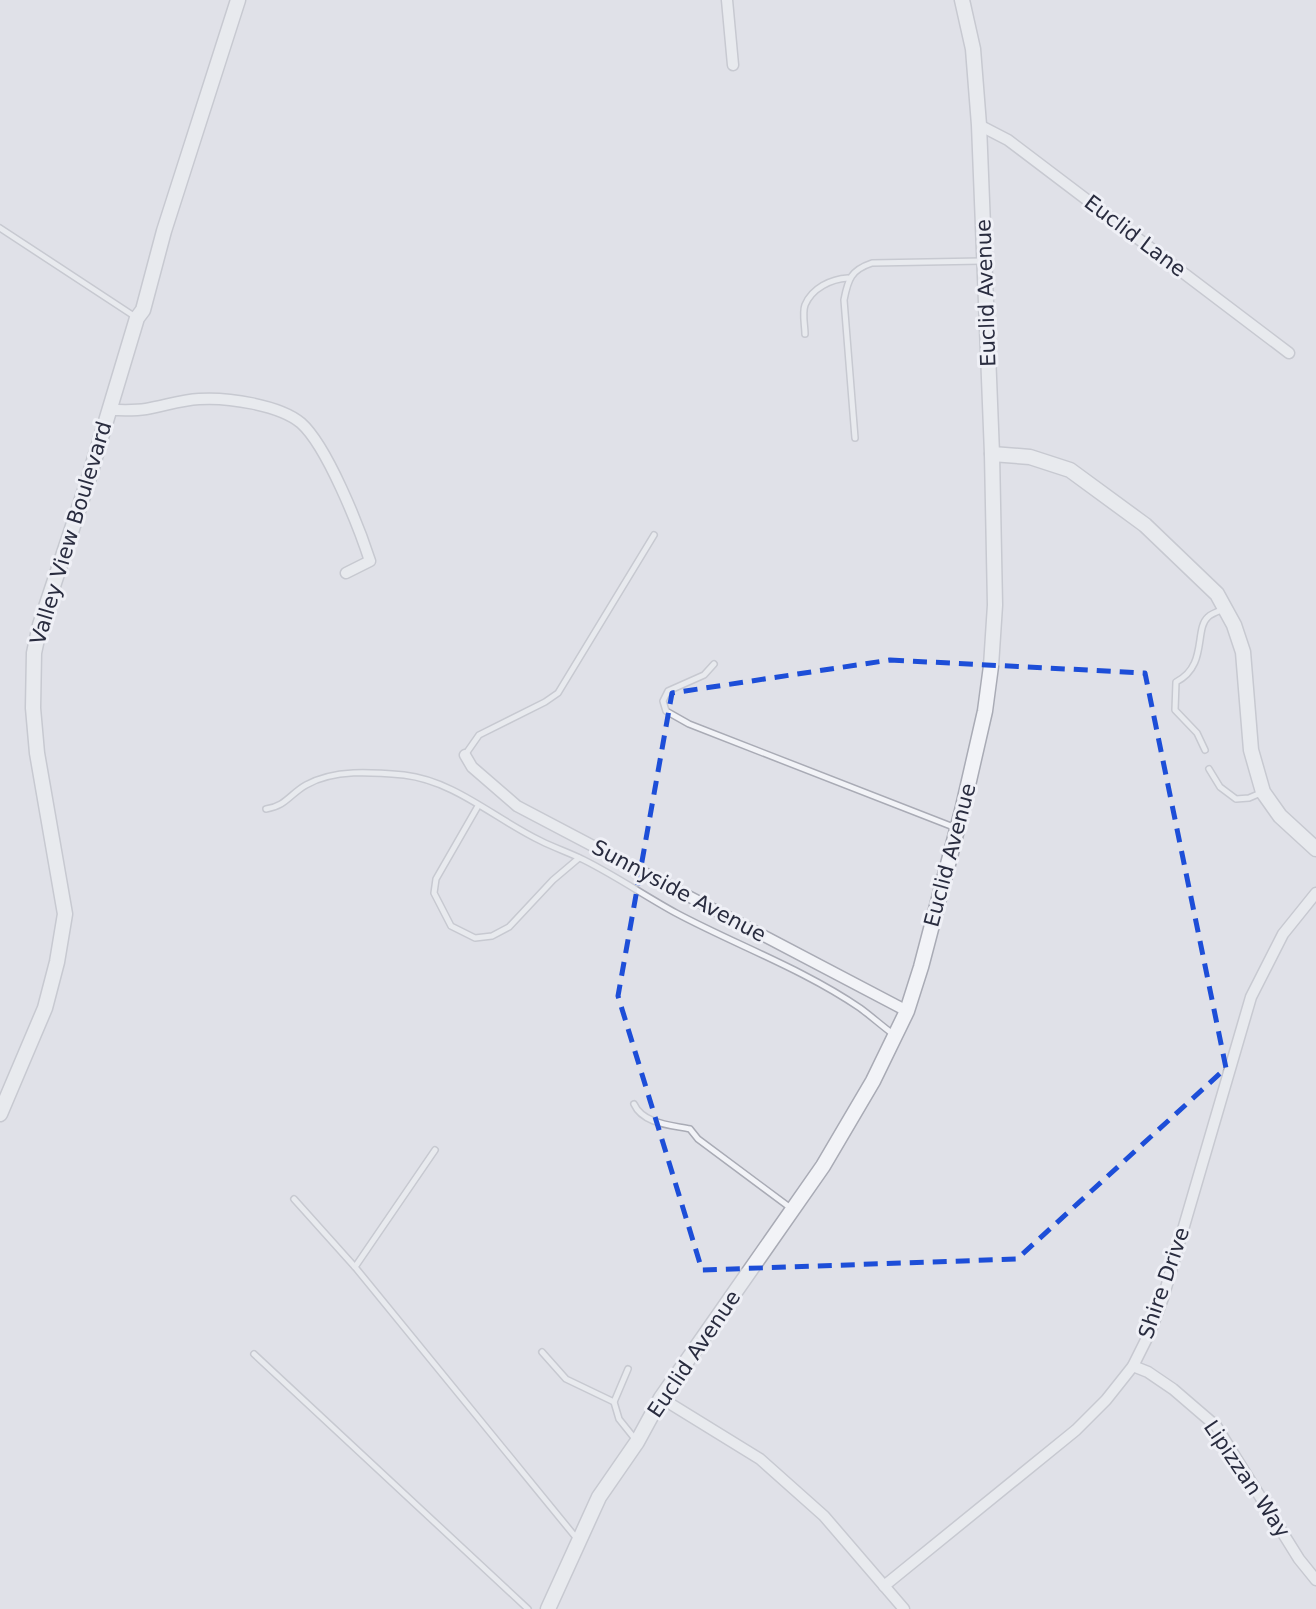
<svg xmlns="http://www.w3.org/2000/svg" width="1316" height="1609" font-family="'DejaVu Sans',sans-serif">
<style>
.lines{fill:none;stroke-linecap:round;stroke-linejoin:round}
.service-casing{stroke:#a9abb5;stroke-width:8}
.minor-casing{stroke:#a9abb5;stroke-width:13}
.tertiary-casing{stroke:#a9abb5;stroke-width:17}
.service{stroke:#f2f3f7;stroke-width:5}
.minor{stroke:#f2f3f7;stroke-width:10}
.tertiary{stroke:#f2f3f7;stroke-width:14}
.marked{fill:none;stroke:#1d4ed8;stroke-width:5;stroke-dasharray:14 9;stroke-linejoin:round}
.labels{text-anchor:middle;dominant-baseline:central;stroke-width:6;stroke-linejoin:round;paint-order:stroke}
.street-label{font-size:21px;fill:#292c3f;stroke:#eff0f6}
</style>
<rect width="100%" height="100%" fill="#e0e1e8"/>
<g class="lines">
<g class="service-casing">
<g id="service">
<polyline points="0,228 134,316"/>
<path d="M805,334C805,326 802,313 805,305C812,288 831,279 848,278"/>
<path d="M855,438L844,300C848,279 851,270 872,263L982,261"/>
<polyline points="714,664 704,675 668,691 663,701 666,711 689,724 956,828"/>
<path d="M1205,750L1197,733L1175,710L1176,682C1208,666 1194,629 1208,617C1212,613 1219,611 1224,609"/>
<polyline points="465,755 479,735 545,702 558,693 654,535"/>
<polyline points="1209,769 1220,787 1236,799 1249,798 1263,792"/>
<polyline points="478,806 436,879 434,893 451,926 475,938 492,936 509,927 553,880 579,858"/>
<path d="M266,809C286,806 290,794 306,785C334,769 372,772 404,775C455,781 495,819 541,841C555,848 570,853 584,860C616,876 645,896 676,913C736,945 803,969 860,1008C871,1016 882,1026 893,1034"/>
<path d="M634,1104C643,1124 671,1125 690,1129L698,1139L792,1209"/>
<polyline points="294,1199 355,1267 578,1540"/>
<polyline points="355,1267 435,1150"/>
<polyline points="542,1352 566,1379 614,1402"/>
<polyline points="254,1354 528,1609"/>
<polyline points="628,1369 614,1402 619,1419 635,1439"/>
</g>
</g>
<g class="minor-casing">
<g id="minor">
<polyline points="727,0 733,65"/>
<polyline points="979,125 1008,140 1289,353"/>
<path d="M109,410C121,410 134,411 146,409C164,406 181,400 199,399C227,397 280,405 301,423C327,446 359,527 370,561L346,573"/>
<polyline points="465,755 472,767 517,806 907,1011"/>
<polyline points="1133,1366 1148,1372 1173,1389 1216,1426 1299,1559 1316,1580"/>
<polyline points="661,1398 760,1459 824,1516 904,1609"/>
<polyline points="884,1586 1076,1430 1106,1400 1133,1366 1151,1330 1163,1298 1251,997 1283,934 1316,893"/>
</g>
</g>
<g class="tertiary-casing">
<g id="tertiary">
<polyline points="992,454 1030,457 1070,470 1145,525 1217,594 1234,625 1243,652 1251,750 1263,792 1280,816 1316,849"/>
<polyline points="0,1114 45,1008 57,962 65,914 37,753 33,708 34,653 40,625 88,481 137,318 143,310 164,231 238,0"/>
<polyline points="548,1609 599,1497 637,1442 661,1398 823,1166 873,1081 907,1011 921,967 963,807 985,711 991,666 995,605 992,454 979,125 973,49 962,0"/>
</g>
</g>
<use href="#service" class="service"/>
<use href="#minor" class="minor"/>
<use href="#tertiary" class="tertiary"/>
</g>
<path d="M0 0H1316V1609H0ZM890,660L1145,673L1226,1068L1017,1259L702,1270L618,996L672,693Z" fill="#e0e1e8" fill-opacity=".55" fill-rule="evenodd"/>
<path class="marked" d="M890,660L1145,673L1226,1068L1017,1259L702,1270L618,996L672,693Z"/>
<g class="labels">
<g class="street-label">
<text transform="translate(1135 236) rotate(37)">Euclid Lane</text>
<text transform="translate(986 293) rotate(-92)">Euclid Avenue</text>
<text transform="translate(71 533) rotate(-73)">Valley View Boulevard</text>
<text transform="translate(950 855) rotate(-75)">Euclid Avenue</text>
<text transform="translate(679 891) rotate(28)">Sunnyside Avenue</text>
<text transform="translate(1164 1283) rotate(-71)">Shire Drive</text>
<text transform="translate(694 1354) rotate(-56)">Euclid Avenue</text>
<text transform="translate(1247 1479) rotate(56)">Lipizzan Way</text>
</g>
</g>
</svg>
